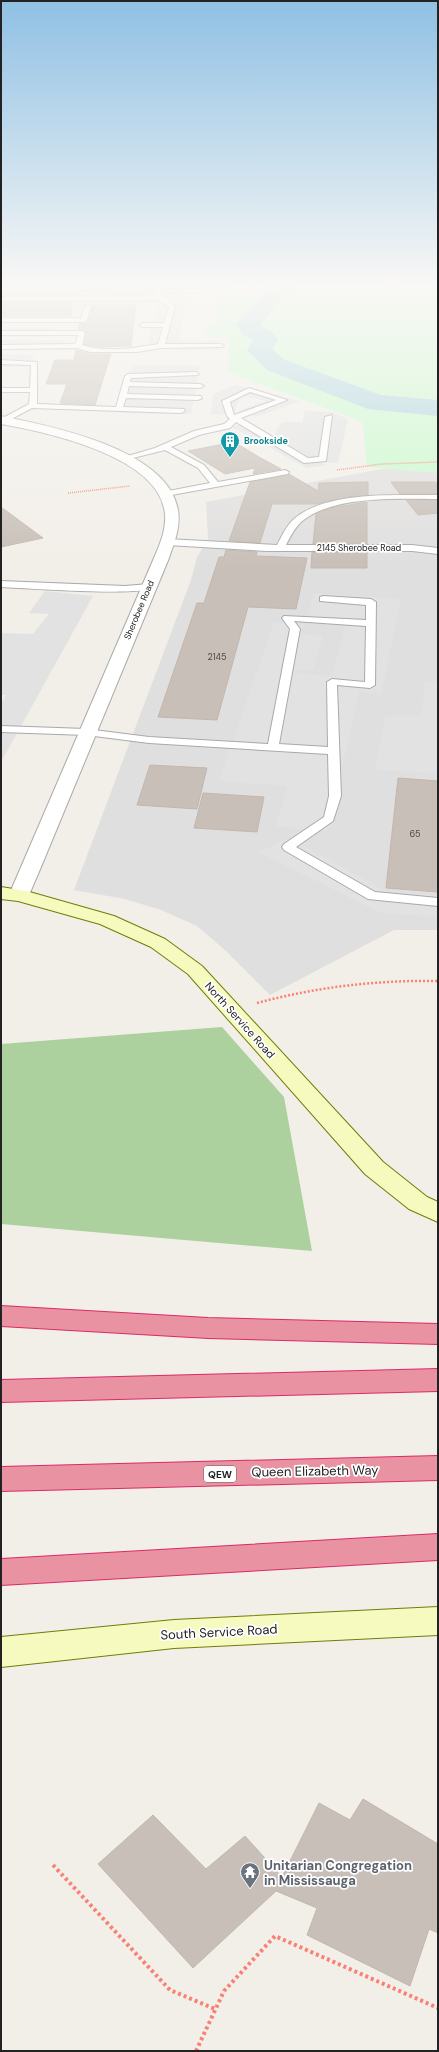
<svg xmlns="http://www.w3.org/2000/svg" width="439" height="2052" font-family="'DM Sans',sans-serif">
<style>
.residential{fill:#e0dfdf}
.forest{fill:#add19e}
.park{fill:#c8facc}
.parking{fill:#e2e2e2}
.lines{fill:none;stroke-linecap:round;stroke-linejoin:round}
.river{fill:#aad3df;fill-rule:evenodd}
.building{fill:#c7bfb8;stroke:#c4b6ab}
.lane-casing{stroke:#a9a9a9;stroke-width:2}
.street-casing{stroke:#a9a9a9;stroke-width:2}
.secondary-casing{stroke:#707d05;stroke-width:2}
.highway-casing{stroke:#dc2a67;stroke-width:2}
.path-far3{stroke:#fa8072;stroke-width:1;stroke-dasharray:1 1;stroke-linecap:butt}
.path-far2{stroke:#fa8072;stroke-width:1.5;stroke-dasharray:1 1;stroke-linecap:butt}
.path-far1{stroke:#fa8072;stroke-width:2.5;stroke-dasharray:2 2;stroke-linecap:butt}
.path{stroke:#fa8072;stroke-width:4;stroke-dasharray:3 3;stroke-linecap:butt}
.lane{fill:#fff;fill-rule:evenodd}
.street{fill:#fff;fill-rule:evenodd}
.secondary{fill:#f7fabf;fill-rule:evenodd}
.highway{fill:#e892a2;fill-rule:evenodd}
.labels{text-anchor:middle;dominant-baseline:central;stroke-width:3.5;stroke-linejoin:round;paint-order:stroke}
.far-culture-label{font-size:9px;font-weight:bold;fill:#0d838f;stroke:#fff;text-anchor:start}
.far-street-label{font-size:9px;fill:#222;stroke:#fff}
.number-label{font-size:9px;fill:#4b4948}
.shield{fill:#fff;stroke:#646464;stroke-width:1}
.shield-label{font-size:10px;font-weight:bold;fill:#222}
.street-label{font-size:11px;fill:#222;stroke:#fff}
.near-street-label{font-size:13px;fill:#222;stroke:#fff}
.near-worship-label{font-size:13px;font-weight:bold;fill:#5b616d;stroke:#fff;text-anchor:start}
</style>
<rect width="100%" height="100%" fill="#f2efe9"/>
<polygon class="residential" points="438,466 438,930 394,930 270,995 226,951 197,926 161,910 125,899 74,890 191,580 197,557 208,539 206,502 392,467"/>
<polygon class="forest" points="222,1027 284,1097 312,1251 1,1224 1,1044"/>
<polygon class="park" points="230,283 438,283 438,473 367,467 363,422 228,372 229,337 203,338"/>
<g class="parking">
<polygon points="81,283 102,283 101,290 88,290 88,292 1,292 1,286 79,286"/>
<polygon points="104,283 184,283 183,292 187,292 179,340 219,341 219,350 147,349 157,301 100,301 97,319 54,317 60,305 1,304 1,293 101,294"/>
<polygon points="1,327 54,327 51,337 1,337"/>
<polygon points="1,340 65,340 63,350 1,350"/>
<polygon points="1,354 34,355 28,367 1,367"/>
<polygon points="133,365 200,366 191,414 119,413"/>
<polygon points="236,385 300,401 256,417 238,411 266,401 241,395 234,414 211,415 213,394"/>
<polygon points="305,411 332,412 348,419 338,463 321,462 326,465 307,468 230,426 251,423 273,437 282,422 302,422"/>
<polygon points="45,591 93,596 1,762 1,704 6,695 1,695 1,633 33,634 49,614 29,613"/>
<polygon points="314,593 401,599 381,694 359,692 328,831 276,826 287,786 219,781 274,622 304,624 301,634 323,636 313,670 298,669 296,673 332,676 346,624 306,621"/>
<polygon points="425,681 438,682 438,773 375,770 385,716 422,715"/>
<polygon points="289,838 388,892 438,896 438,917 381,913 258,852"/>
</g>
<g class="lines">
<polygon class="river" points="273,283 299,283 296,288 285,295 260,325 274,334 278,339 272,349 285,360 381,395 438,400 438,416 368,409 267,370 247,350 253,341 242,334 236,324"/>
</g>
<g class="building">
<polygon points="1,283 74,283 74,286 67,289 70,292 73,292 73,295 1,296 1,292 44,292 48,289 44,286 1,286"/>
<polygon points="1,302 72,302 71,316 1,316"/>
<polygon points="92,305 136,305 131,346 100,347 84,344 86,332 79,330 79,324 85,323 88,320"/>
<polygon points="76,350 90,354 111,354 95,405 60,403 67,384 46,384 55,360 74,360"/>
<polygon points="234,442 259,457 281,469 253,474 255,468 225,474 188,451"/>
<polygon points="289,474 318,491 319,483 368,482 368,495 347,497 317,504 272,504 260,543 229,541 250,482"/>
<polygon points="391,482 433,482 438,483 438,494 400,494"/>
<polygon points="406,500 438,500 438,513 418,515"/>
<polygon points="367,502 367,544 313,544 316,514 330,508"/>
<polygon points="1,507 43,538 1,547"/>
<polygon points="226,550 257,552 256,556 307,558 296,609 248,607 217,720 158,717 197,603 204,603 219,557 224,557"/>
<polygon points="312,552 367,552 367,568 311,568"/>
<polygon points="150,765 207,768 197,809 137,805"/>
<polygon points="398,778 438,781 438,892 386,888"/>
<polygon points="203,793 264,797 257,832 194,828"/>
<polygon points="363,1799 438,1844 438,1933 429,1929 410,1986 307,1935 317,1908 276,1891 193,1968 98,1864 153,1815 206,1869 245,1836 282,1877 319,1803 350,1820"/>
</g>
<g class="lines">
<g class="lane-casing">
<g id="lane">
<polygon points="86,283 92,283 90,290 71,291 68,289 71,287 85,287"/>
<path d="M218,283H225C208,298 179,292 159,292L175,306L165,344H221L224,346L223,347L161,348L137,352H90L77,348L1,349V345L75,344L78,335H1V331H82L85,333L82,345C105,353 135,348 158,344L163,327H142L139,325L142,323H164L169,307L159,300L1,301V297L156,296L152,291L153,289H200Z"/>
<polygon points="1,287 44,287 47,289 44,291 1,291"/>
<polygon points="86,305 91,306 87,320 84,322 1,322 1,318 81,318"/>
<polygon points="1,360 37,362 37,404 116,407 125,376 128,374 196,372 199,374 198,375 131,378 130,382 200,384 204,386 200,388 129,386 127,394 201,396 202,398 198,400 126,398 123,407 184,409 185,411 181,413 32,408 4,423 1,423 1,419 29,404 30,392 1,392 1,388 30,388 31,365 1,364"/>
<path d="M249,388L287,400L241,418L308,458L319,457L325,417L332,415L326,461L304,463L236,422L230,428L199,435L171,447L204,465L218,482L285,470L289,472L288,474L166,496H163V492L210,483L198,468L165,450L125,460L121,458L155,448L194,431L224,424L230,419L227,416L222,401ZM250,392L276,400L234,415L230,402Z"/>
<path d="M405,495H438V499C399,499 332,495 301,522C294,529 290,537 286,545H412L438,548V554L412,551H267L167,545L163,542L167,539L277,545C282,536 286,526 294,519C320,496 372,495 405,495Z"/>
<path d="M1,581L125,586L149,584L154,587C145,597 22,588 1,587Z"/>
<path d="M323,596L371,599L376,602L375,685L370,688L337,685L341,796L333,821L296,847L375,892L438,898V906L368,899L284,850L282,847L284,844L324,817L329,796L328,754L149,743L86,735L1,732V726L86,729L149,737L268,744L290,629L282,618L284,616L366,620V605L320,601V597ZM294,621L366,626L365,682L332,679L327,682L328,747L279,744L300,629Z"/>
</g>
</g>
<g class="street-casing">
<path id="street" d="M1,416C51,426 168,449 178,510C181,527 174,543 169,558L41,867L29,895L26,899L19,901L12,899L9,895L154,558C161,542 168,525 164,508C153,455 46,432 1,424Z"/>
</g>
<g class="secondary-casing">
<g id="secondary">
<polygon points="1,887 26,891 114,916 165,939 202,966 383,1162 427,1197 438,1202 438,1222 409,1209 365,1174 188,974 151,947 100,924 18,901 1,899"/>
<polygon points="438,1607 438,1635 174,1648 1,1667 1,1637 174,1620"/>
</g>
</g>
<g class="highway-casing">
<g id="highway">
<polygon points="1,1306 208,1318 438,1324 438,1344 208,1338 1,1326"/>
<polygon points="438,1369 438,1391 1,1402 1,1380"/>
<polygon points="438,1456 438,1480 1,1491 1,1467"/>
<polygon points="438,1534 438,1560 1,1585 1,1559"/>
</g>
</g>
<polyline class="path-far3" points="238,289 377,289 414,283"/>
<g class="path-far2">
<polyline points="337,470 382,464 438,462"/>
<polyline points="68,493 130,486"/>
</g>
<path class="path-far1" d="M257,1003C317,987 376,980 438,981"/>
<g class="path">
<polyline points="53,1865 170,1990 215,2009"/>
<polyline points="196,2051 224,1991 275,1936 438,2008"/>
</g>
<use href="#lane" class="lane"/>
<use href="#street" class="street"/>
<use href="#secondary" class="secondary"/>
<use href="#highway" class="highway"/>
</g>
<linearGradient id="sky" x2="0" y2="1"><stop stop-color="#8fc0e4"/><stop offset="0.5" stop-color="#f9f8f5"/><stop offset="1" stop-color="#f9f8f5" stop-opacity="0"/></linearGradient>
<rect width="439" height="570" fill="url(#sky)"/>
<defs>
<g id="building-pin" transform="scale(1)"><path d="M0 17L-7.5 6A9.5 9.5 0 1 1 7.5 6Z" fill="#0f9aa8" stroke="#fff"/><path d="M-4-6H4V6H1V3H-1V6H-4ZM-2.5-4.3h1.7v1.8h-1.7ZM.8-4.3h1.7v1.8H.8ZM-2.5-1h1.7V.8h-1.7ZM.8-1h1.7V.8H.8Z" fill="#fff"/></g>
<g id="temple-pin" transform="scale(1)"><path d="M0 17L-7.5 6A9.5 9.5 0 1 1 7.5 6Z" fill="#6b7280" stroke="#fff"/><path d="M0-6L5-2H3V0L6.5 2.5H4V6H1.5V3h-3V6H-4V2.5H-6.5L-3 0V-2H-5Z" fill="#fff"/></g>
</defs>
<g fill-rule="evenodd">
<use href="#building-pin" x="230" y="441"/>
<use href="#temple-pin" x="250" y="1872"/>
</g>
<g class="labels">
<g class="far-culture-label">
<text x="244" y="441">Brookside</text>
</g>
<g class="far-street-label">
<text x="359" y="548">2145 Sherobee Road</text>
<text transform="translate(139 610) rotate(-67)">Sherobee Road</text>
</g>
<g class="number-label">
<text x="217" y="657">2145</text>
<text x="415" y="834">65</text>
</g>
<rect class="shield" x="204" y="1466" width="32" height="16" rx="3"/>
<g class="shield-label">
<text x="220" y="1474">QEW</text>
</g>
<g class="street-label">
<text transform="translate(240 1020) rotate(48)">North Service Road</text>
</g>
<g class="near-street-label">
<text transform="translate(315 1471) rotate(-1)">Queen Elizabeth Way</text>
<text transform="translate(219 1632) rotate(-3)">South Service Road</text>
</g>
<g class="near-worship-label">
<text x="264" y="1865">Unitarian Congregation<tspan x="264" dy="15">in Mississauga</tspan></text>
</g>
</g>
<rect width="439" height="2052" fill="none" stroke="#222222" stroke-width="4"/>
</svg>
